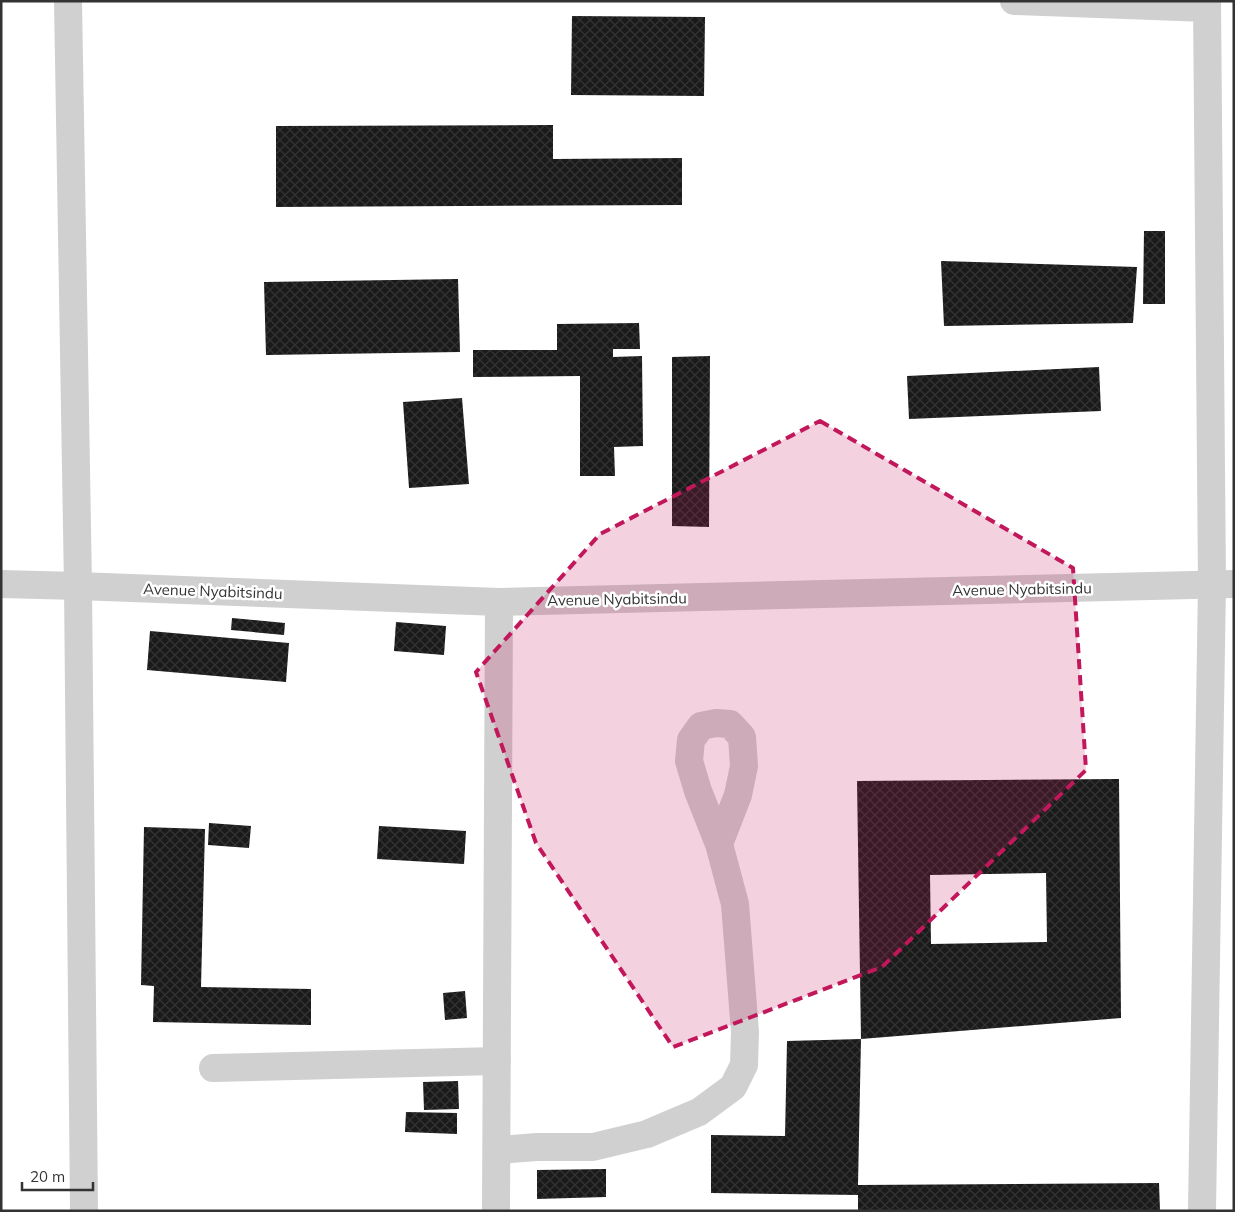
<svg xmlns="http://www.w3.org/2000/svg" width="1235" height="1212" font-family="Mulish,sans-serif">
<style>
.building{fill:url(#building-cross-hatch);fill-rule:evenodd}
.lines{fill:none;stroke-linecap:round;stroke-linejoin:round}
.minor{stroke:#d0d0d0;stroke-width:28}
.marked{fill:#c2185b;fill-opacity:0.2;stroke:#c2185b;stroke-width:4;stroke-dasharray:10 6;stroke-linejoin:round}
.labels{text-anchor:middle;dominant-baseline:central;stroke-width:5;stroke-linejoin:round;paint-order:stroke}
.street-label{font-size:15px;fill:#333;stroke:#fff}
</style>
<defs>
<pattern id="building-cross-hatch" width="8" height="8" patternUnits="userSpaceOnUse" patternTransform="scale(1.25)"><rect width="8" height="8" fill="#1a1a1a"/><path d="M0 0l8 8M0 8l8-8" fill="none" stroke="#333"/></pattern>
</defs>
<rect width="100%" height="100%" fill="#fff"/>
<g class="building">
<polygon points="572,16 705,17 704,96 571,95"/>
<polygon points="553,125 553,159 682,158 682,205 276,207 276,126"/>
<polygon points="1144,231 1165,231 1165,304 1143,304"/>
<polygon points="941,261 1137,267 1133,323 944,326"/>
<polygon points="458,279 460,352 266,355 264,282"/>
<polygon points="639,323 640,349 613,349 613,357 642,356 643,446 614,447 615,476 580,476 580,376 473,377 473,350 557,350 557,324"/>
<polygon points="710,356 709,527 672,526 672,357"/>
<polygon points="1099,367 1101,411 909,419 907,376"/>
<polygon points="462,398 469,484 409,488 403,402"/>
<polygon points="232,618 285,623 284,635 231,630"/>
<polygon points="396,622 446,626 444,655 394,651"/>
<polygon points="150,631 289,643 286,682 147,670"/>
<path d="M1119,779L1121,1018L861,1039L857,781ZM1046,873L1047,942L931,944L930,875Z"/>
<polygon points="209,823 251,826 249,848 208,845"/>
<polygon points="379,826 466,831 464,864 377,859"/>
<polygon points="144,827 205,829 201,987 311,989 311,1025 153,1022 154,986 141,985"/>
<polygon points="465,991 467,1018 445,1020 443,993"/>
<polygon points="861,1039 858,1185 1159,1183 1160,1211 858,1211 858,1195 711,1193 711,1135 785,1136 787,1041"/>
<polygon points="458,1081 459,1109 424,1110 423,1082"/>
<polygon points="406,1112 457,1113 457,1134 405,1132"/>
<polygon points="606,1169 606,1197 537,1199 537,1170"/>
</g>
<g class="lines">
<g class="minor">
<polyline points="68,1 78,586 84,1211"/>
<polyline points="1014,1 1207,8"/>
<polyline points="1,584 78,586 499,602 1234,584"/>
<polyline points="213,1068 497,1061"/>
<polyline points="497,1150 537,1147 593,1147 647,1134 699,1112 733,1087 744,1065 745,1032 735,904 719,844 698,791 689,761 691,740 701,726 716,723 730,724 742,737 744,766 738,795 719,844"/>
<polyline points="496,1211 499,602"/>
<polyline points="1202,1211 1212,584 1207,1"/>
</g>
</g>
<path class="marked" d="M820,421L1073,568L1086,770L882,967L673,1047L536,843L476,672L600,534Z"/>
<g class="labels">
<g class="street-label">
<text transform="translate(1022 589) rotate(-1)">Avenue Nyabitsindu</text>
<text transform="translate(213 591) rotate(2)">Avenue Nyabitsindu</text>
<text transform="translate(617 599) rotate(-1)">Avenue Nyabitsindu</text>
</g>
</g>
<rect width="1235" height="1212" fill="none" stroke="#333333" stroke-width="5"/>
<path d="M22 1182v8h71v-8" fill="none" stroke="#333333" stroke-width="2.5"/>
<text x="30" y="1182" font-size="15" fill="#333333" stroke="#ffffff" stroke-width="4" paint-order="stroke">20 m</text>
</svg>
